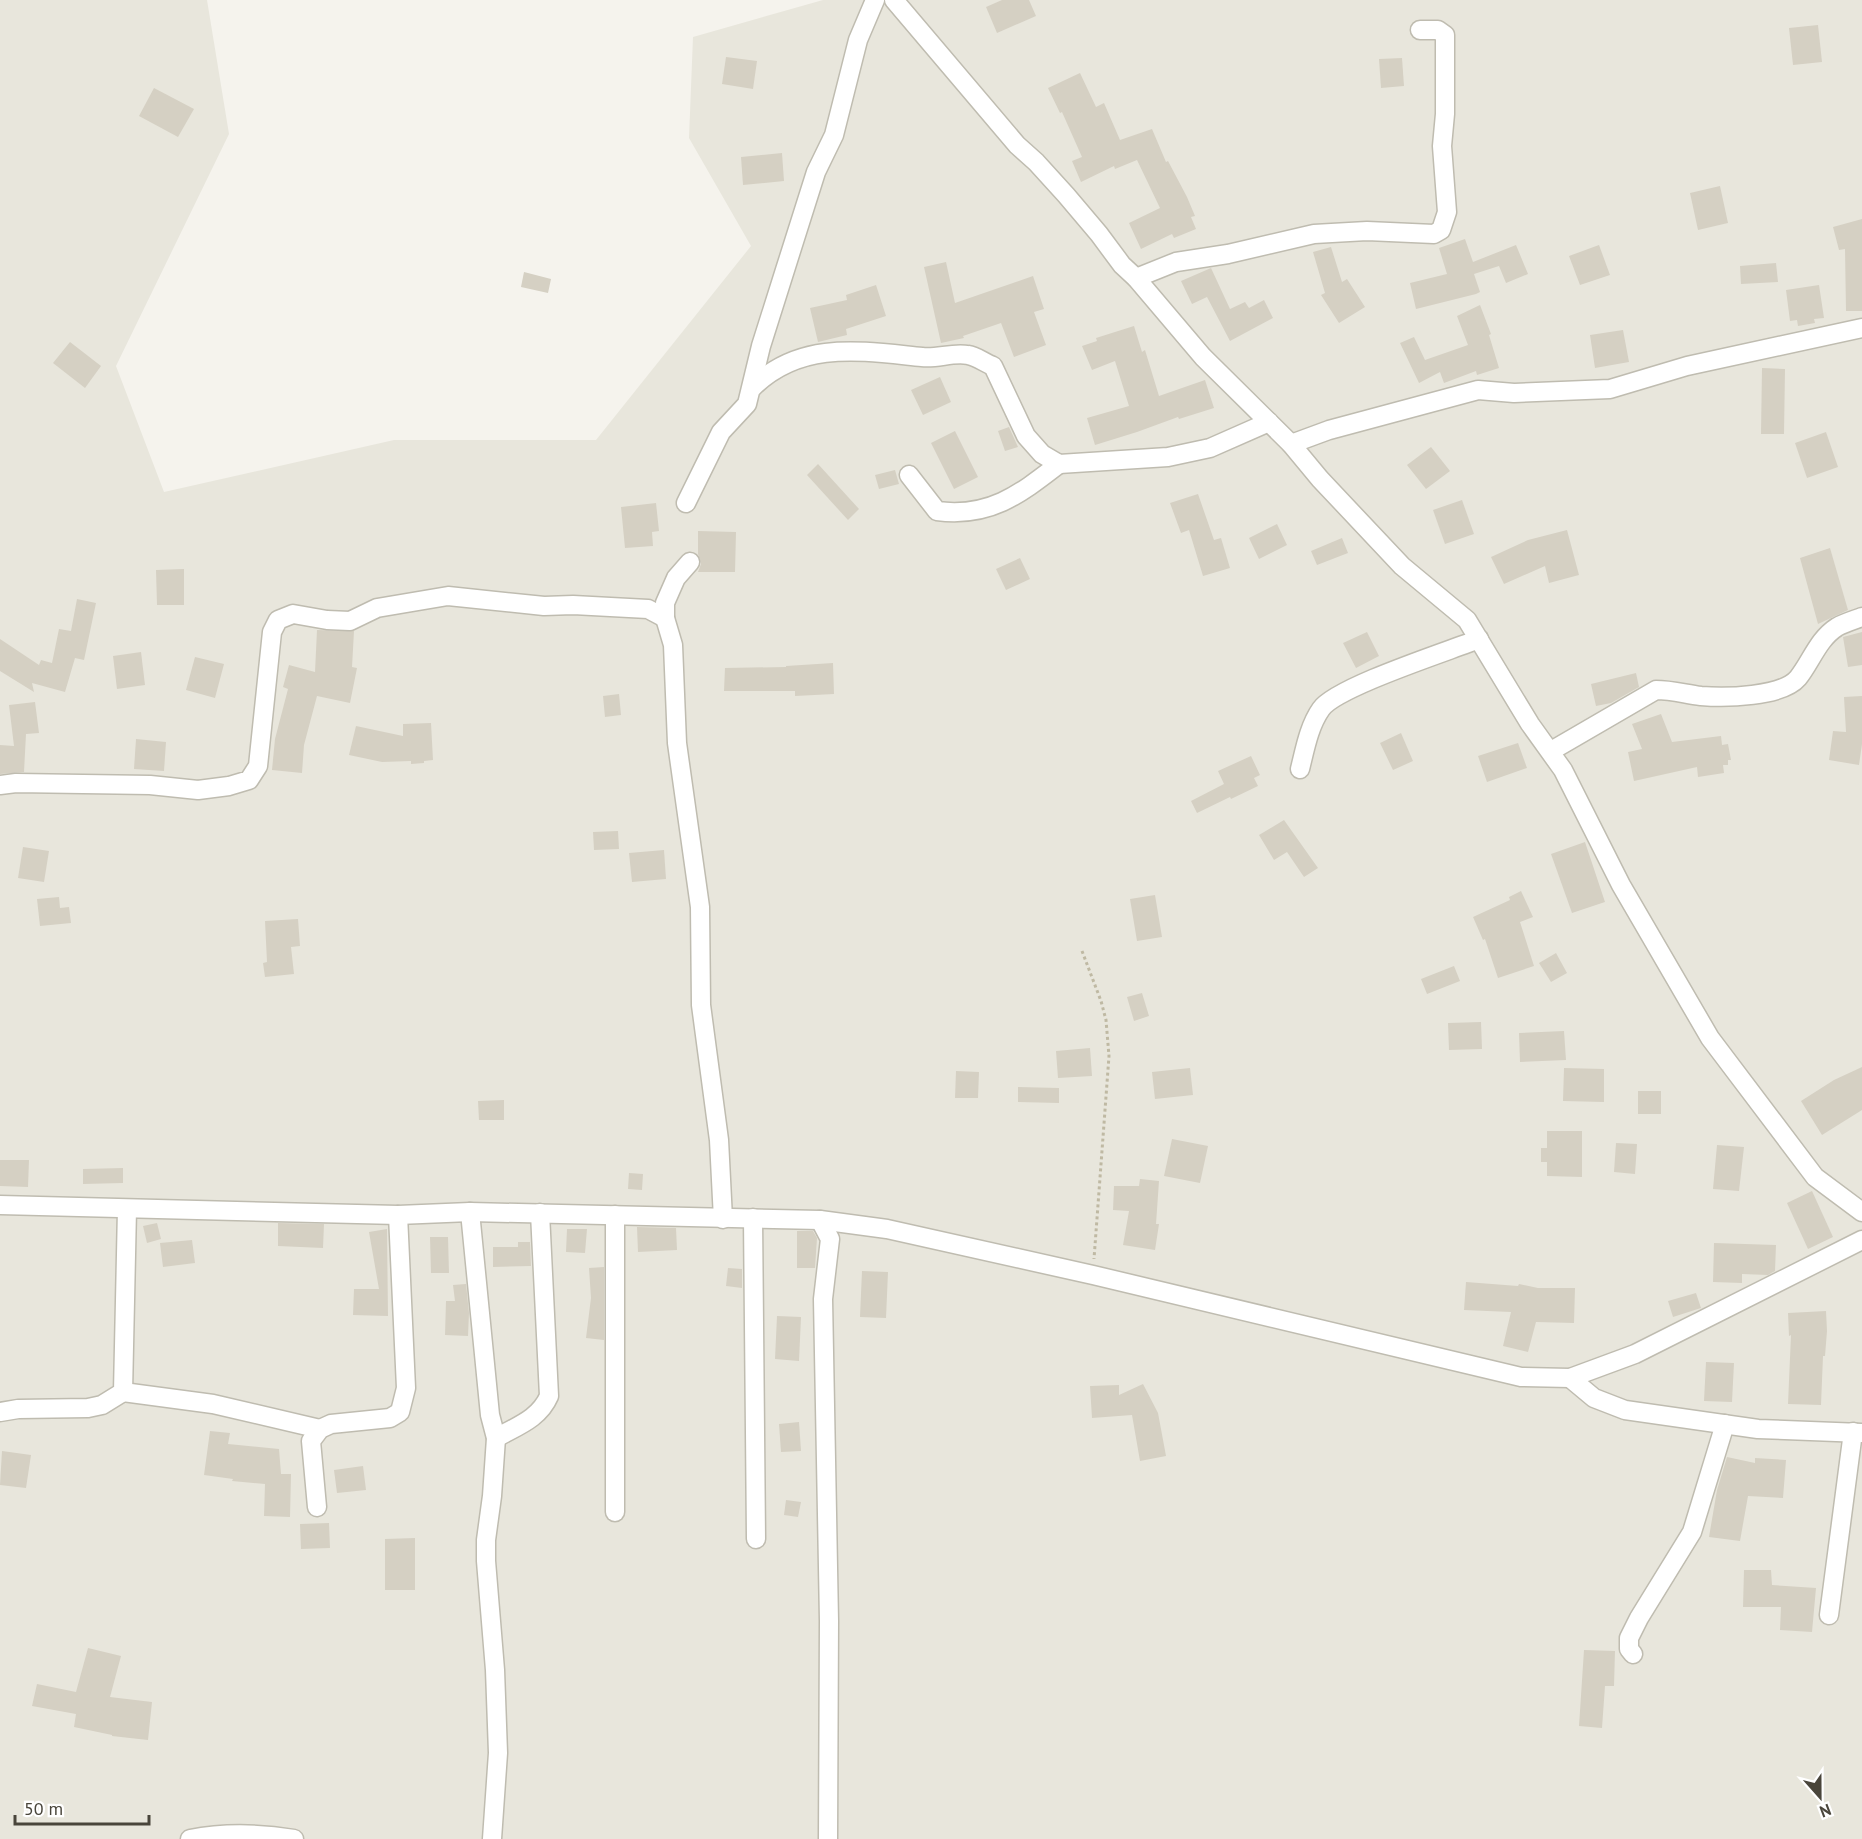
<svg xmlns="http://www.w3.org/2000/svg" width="1862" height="1839" font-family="'PT Sans',sans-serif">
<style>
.residential{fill:#e8e6dc}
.building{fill:#d5d0c3}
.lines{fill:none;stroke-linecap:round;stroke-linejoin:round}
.minor-casing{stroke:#bfbcb0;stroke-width:21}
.path{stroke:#bfb9a3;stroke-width:3;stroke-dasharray:3 3;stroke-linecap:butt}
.minor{stroke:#fff;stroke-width:18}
</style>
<rect width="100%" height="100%" fill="#f5f3ed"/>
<polygon class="residential" points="0,0 207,0 229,134 116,366 164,492 394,440 596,440 751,246 689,138 693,37 823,0 1862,0 1862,1839 0,1839"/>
<g class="building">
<polygon points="1002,0 1029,0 1036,16 997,33 986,7"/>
<polygon points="1818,25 1822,62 1793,65 1789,28"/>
<polygon points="726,57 757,61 753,89 722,84"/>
<polygon points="1402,58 1404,86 1381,88 1379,59"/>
<polygon points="1080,73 1096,107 1104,103 1120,140 1152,129 1166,162 1168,161 1187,197 1195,216 1191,217 1196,229 1174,238 1172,234 1141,249 1129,223 1160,208 1137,160 1115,169 1114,166 1081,182 1072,161 1082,157 1062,112 1060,113 1048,88"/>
<polygon points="154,88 194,109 178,137 139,116"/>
<polygon points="782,153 784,181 743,185 741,157"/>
<polygon points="1720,186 1728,223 1698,230 1690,193"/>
<polygon points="1862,219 1862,311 1846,311 1845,249 1839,250 1833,227"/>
<polygon points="1465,239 1473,262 1516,245 1528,274 1506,283 1499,266 1474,274 1480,292 1476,294 1416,309 1410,283 1447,274 1439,248"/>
<polygon points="1599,245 1610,275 1580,285 1569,256"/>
<polygon points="1331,247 1342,282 1347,279 1365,307 1339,323 1321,295 1325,293 1313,252"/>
<polygon points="946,262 955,303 1033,276 1044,309 1034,312 1046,345 1014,357 1001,323 963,336 964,338 941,343 924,267"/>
<polygon points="1776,263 1778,282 1741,284 1740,266"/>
<polygon points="1211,268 1230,309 1245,302 1249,308 1264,300 1273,318 1230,341 1207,297 1192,304 1181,281"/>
<polygon points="524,272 551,279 548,293 521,287"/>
<polygon points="876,285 886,316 846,329 847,335 818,342 810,308 847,300 846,295"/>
<polygon points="1819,285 1824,318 1814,319 1815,323 1798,326 1797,320 1790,321 1786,290"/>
<polygon points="1480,305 1491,334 1489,335 1499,368 1477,375 1476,371 1444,383 1440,372 1419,383 1400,343 1414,337 1425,360 1468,345 1457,316"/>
<polygon points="1134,326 1142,352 1145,350 1159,396 1205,380 1214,408 1179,419 1178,417 1137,432 1095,445 1087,418 1129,406 1115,361 1092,370 1082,346 1097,341 1096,338"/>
<polygon points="1623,330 1629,362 1595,368 1590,335"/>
<polygon points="70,342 101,366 85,388 53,363"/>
<polygon points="1762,368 1785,369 1784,434 1761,434"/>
<polygon points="940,377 951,402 923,415 911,390"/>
<polygon points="1009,427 1018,447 1005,451 998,431"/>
<polygon points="955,431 978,477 954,489 931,443"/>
<polygon points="1826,432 1838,467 1807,478 1795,443"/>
<polygon points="1431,447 1450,471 1426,489 1407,465"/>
<polygon points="818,464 859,509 848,520 807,475"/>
<polygon points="895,470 899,484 879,489 875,475"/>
<polygon points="1198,494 1214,540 1221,538 1230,568 1203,576 1189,530 1181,533 1170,503"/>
<polygon points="1462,500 1474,534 1445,544 1433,510"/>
<polygon points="656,503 659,531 652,532 653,546 625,548 621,507"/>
<polygon points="1277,524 1287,545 1259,559 1249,538"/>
<polygon points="1567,530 1579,575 1549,583 1545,566 1504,584 1491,557 1528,540"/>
<polygon points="698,531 736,532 735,572 698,572 701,564 698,554"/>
<polygon points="1342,538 1348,553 1317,565 1311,551"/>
<polygon points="1830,548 1848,610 1818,624 1800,558"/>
<polygon points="1020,558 1030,579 1006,590 996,569"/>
<polygon points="184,569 184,605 157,605 156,570"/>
<polygon points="77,599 96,603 84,660 75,658 65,692 32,683 34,692 0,671 0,639 39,665 41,660 52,663 59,629 71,631"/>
<polygon points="317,630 354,631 352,667 357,668 350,703 317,696 304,745 302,773 272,770 275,739 288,689 283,687 289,665 315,672"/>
<polygon points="1367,632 1379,656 1356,668 1343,643"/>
<polygon points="1862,632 1862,665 1848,667 1843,637"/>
<polygon points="141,652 145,685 117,689 113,656"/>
<polygon points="195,657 224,664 215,698 186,690"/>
<polygon points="833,663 834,694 795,696 795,691 724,691 725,668 786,667 786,666"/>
<polygon points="1636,673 1639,687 1611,703 1596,706 1591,684"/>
<polygon points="619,694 621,715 605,717 603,696"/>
<polygon points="1862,696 1862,744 1859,765 1829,760 1833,731 1846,732 1844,697"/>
<polygon points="35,702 39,733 26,734 24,772 0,774 0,745 14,746 9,705"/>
<polygon points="1661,714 1672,742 1721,736 1722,745 1728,744 1731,760 1728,760 1728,765 1723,765 1724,773 1698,777 1697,767 1634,781 1628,752 1642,749 1632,724"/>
<polygon points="431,723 433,760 424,761 424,763 411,764 411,761 382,762 349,755 356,726 403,736 403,724"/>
<polygon points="1401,733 1413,761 1393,770 1380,743"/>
<polygon points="136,739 166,742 164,771 134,769"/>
<polygon points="1518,743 1527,768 1487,782 1478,756"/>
<polygon points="1251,756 1260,775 1254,778 1258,786 1231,799 1230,797 1197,813 1191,801 1224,784 1218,771"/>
<polygon points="1284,820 1318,868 1304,877 1287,852 1274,860 1259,835"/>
<polygon points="618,831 619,849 594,850 593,832"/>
<polygon points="1585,842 1605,902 1572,913 1551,854"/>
<polygon points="23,847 49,851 44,882 18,878"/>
<polygon points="664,850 666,879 632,882 629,853"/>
<polygon points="1521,891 1533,917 1520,922 1534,966 1498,978 1485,939 1483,940 1473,917 1510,900 1509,897"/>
<polygon points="1155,895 1162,937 1137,941 1130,899"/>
<polygon points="59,897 60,908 69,907 71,923 40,926 37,899"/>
<polygon points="298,919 300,946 291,947 294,974 265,977 263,963 267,962 265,921"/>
<polygon points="1556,953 1567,973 1551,982 1539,963"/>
<polygon points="1454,966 1460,981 1427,994 1421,979"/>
<polygon points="1142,993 1149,1016 1134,1021 1127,997"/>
<polygon points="1481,1022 1482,1049 1449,1050 1448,1023"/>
<polygon points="1564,1031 1566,1060 1520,1062 1519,1033"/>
<polygon points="1090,1048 1092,1076 1058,1078 1056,1051"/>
<polygon points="1862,1067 1862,1110 1822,1135 1801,1101 1834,1080"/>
<polygon points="1190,1068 1193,1095 1155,1099 1152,1072"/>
<polygon points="1564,1068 1604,1069 1604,1102 1563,1101"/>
<polygon points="956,1071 979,1072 978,1098 955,1098"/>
<polygon points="1018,1087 1059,1088 1059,1103 1018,1102"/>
<rect x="1638" y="1091" width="23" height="23"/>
<polygon points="504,1100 504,1120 479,1120 478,1101"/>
<polygon points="1547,1131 1582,1131 1582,1177 1547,1176 1547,1162 1541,1162 1541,1148 1547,1148"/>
<polygon points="1172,1139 1208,1146 1200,1183 1164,1176"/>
<polygon points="1616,1143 1637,1144 1635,1174 1614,1172"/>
<polygon points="1717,1145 1744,1147 1739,1191 1713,1189"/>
<polygon points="0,1160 29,1160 28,1187 0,1186"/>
<polygon points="123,1168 123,1183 83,1184 83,1169"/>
<polygon points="629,1173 643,1174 642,1190 628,1189"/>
<polygon points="1140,1179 1159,1181 1156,1224 1159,1224 1155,1250 1123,1245 1129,1211 1113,1210 1114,1186 1139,1186"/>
<polygon points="1812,1191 1833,1237 1808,1249 1787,1203"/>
<polygon points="157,1223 161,1239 147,1243 143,1226"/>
<polygon points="278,1223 324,1224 323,1248 278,1246"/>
<polygon points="637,1227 676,1228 677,1250 638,1252"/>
<polygon points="387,1229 388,1316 353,1315 354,1289 379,1289 369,1232"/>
<polygon points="567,1229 587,1229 585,1253 566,1252"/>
<polygon points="797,1231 813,1231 817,1238 815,1268 797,1268"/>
<polygon points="430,1237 448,1237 449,1273 431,1273"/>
<polygon points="192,1240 195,1263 163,1267 160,1243"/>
<polygon points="518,1242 530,1242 531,1266 493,1267 493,1247 518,1247"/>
<polygon points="1714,1243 1776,1245 1775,1271 1768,1275 1742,1274 1742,1283 1713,1282"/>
<polygon points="604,1267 604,1340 586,1338 591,1298 589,1268"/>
<polygon points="728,1268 742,1269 742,1288 726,1286"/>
<polygon points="862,1271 888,1272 886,1318 860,1317"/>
<polygon points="1466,1282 1518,1286 1519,1284 1538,1288 1575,1288 1574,1323 1536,1322 1528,1352 1503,1346 1511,1312 1464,1310"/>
<polygon points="466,1284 469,1313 468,1336 445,1335 446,1301 455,1301 453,1285"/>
<polygon points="1696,1293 1701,1308 1673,1317 1668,1301"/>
<polygon points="1826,1311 1827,1331 1825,1356 1823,1356 1821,1405 1788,1404 1791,1335 1789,1336 1788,1313"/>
<polygon points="777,1316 801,1317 799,1361 775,1359"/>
<polygon points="1706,1362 1734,1363 1732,1402 1704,1401"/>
<polygon points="1143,1384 1158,1413 1166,1456 1140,1461 1132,1415 1092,1418 1090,1386 1119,1385 1119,1395"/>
<polygon points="799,1422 801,1451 781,1452 779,1424"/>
<polygon points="210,1431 230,1433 228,1444 279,1449 281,1474 291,1474 290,1517 264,1516 265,1484 232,1481 233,1479 204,1475"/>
<polygon points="2,1451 31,1455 26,1488 0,1485"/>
<polygon points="1727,1457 1755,1463 1755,1458 1786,1460 1783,1498 1748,1496 1740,1541 1709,1537 1717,1490"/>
<polygon points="363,1466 366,1490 337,1493 334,1470"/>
<polygon points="786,1500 801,1502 798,1517 784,1515"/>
<polygon points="329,1523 330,1548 301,1549 300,1524"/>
<polygon points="415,1538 415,1590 385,1590 385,1539"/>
<polygon points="1744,1570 1771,1570 1772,1585 1816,1588 1812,1632 1780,1630 1781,1607 1743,1607"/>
<polygon points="88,1648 121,1656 110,1697 152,1702 148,1740 112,1736 112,1735 74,1727 76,1714 32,1706 37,1684 76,1692"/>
<polygon points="1584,1650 1615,1651 1614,1686 1605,1686 1602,1728 1579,1726"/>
</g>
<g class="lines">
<g class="minor-casing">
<g id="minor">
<polyline points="894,0 1017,145 1036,162 1066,195 1099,234 1122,265 1136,278 1203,357 1291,444 1320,479 1402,566 1467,620 1530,724 1563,770 1621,885 1710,1038 1815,1177 1862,1212"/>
<polyline points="1136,278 1176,262 1228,254 1314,234 1367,231 1434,234 1441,230 1447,212 1442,146 1445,114 1445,35 1438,30 1420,30"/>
<path d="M753,387C801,340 861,351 922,357C937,359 953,352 968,355C976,356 985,363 993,366L1026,436L1042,454L1059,464L1168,457L1210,448L1269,422"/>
<polyline points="1291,444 1329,430 1478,390 1514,393 1610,389 1687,366 1862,328"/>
<path d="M909,475L937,511C990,518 1020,494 1059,464"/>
<polyline points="686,503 721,432 747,404 761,346 785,270 816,172 834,135 858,40 875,0"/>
<polyline points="690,562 676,578 665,603 665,618 673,645 677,743 700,907 701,1005 719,1140 723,1219"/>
<path d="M1551,751L1656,690C1672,690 1685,694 1701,696C1725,698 1782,697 1798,678C1811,662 1818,639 1837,627C1844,623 1854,620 1862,617"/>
<path d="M1300,769C1305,749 1309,726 1321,709C1336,687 1449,651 1479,639"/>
<polyline points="0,785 16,783 150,785 198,790 229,786 249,780 258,766 272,632 278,620 293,614 327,620 350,621 377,608 448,596 544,606 573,605 648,609 665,618"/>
<polyline points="0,1205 398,1215 470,1212 820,1220 887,1229 1093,1275 1521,1377 1570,1378 1635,1354 1862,1240"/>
<polyline points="470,1212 490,1415 496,1438 492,1496 486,1540 486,1561 495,1670 498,1753 492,1839"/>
<polyline points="753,1218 756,1539"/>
<polyline points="820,1220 830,1239 823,1299 829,1621 828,1839"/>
<polyline points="1570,1378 1594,1398 1625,1410 1758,1429 1862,1433"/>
<polyline points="123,1392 213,1404 320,1429"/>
<polyline points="0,1412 18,1409 88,1408 102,1405 123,1392 127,1209"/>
<path d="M496,1438C517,1426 539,1419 549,1396L540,1213"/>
<polyline points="317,1507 311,1441 320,1429 331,1424 390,1418 400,1412 406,1388 398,1215"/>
<polyline points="615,1512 615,1215"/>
<polyline points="1829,1615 1853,1432"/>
<polyline points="1633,1654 1629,1649 1629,1638 1639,1618 1692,1532 1725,1424"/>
<path d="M190,1839C226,1832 258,1833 294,1839"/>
</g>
</g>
<polyline class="path" points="1082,951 1101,1001 1106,1020 1109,1056 1094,1259"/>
<use href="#minor" class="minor"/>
</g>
<g transform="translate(1820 1797) rotate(159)" stroke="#ffffff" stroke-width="4.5" paint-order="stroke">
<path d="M0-4.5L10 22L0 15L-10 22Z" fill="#49453b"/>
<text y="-9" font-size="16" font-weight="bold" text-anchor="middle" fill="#49453b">N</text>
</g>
<path d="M15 1815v9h134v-9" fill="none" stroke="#49453b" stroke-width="3"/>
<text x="24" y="1815" font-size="18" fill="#49453b" stroke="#ffffff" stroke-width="4.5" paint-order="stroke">50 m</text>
</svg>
